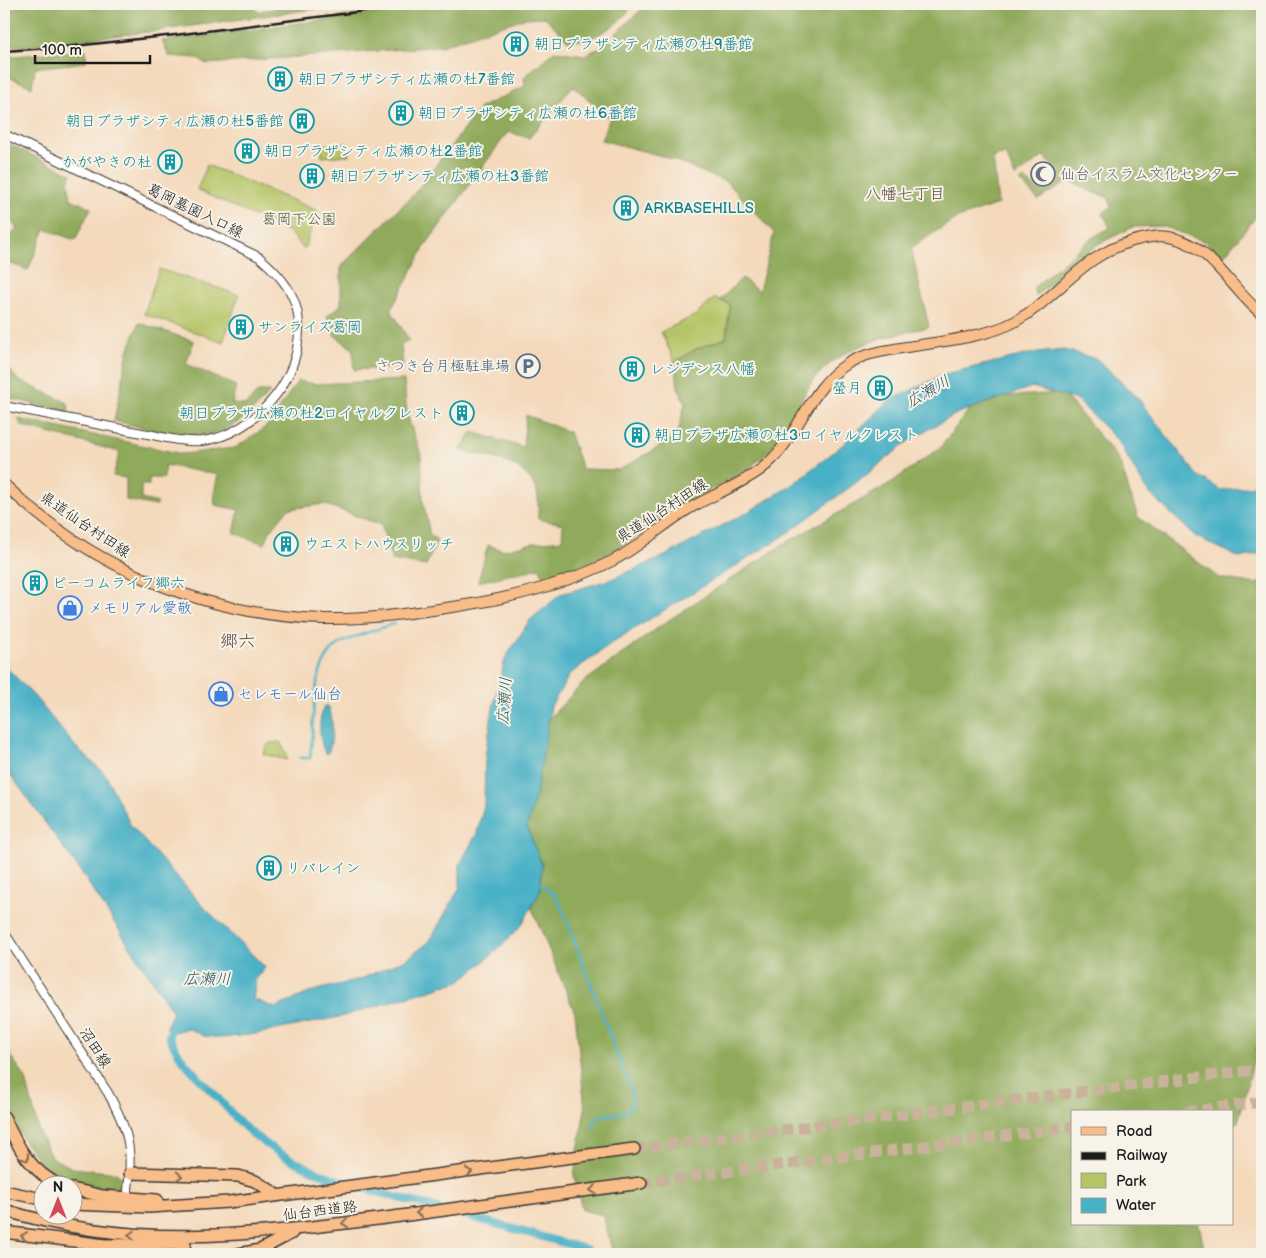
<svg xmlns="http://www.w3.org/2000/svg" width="1266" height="1258" font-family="'Balsamiq Sans','Klee One',sans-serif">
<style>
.green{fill:#b5c466;stroke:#687041}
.forest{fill:#90aa5b;stroke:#56633c}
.water{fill:#48b1c6;stroke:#326671}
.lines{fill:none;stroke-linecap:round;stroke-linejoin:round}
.stream{stroke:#48b1c6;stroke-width:2.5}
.canal{stroke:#48b1c6;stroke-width:8}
.motorway-tunnel{stroke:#c9b39b;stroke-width:11;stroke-dasharray:11 5.5;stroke-linecap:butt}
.tertiary-casing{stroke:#3c3834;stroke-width:10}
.primary-casing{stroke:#3c3834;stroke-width:12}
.motorway-casing{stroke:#3c3834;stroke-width:14}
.tertiary{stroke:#fff;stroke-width:8}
.primary{stroke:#f8bd89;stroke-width:10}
.motorway{stroke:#f8bd89;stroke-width:11}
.rail{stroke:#1c1c1c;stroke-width:2.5}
.oneway{stroke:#8a6c52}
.labels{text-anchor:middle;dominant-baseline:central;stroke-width:4;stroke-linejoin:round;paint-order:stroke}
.culture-label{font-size:15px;fill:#0d838f;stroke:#f7f3e8;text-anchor:start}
.worship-label{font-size:15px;fill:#5b616d;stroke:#f7f3e8;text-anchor:start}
.street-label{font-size:15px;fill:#1c1c1c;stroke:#f7f3e8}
.park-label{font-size:15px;fill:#525736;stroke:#f7f3e8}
.service-label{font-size:15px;fill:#4e5e75;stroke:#f7f3e8;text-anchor:end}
.shop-label{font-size:15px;fill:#366cbe;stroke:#f7f3e8;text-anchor:start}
.neighbourhood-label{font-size:16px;fill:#604c44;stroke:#f7f3e8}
.water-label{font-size:16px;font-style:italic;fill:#2e5860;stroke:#f7f3e8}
.quarter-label{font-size:18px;fill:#604c44;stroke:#f7f3e8}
</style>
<rect width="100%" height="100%" fill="#f7f3e8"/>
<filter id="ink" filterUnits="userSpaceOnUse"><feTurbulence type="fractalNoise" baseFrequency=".02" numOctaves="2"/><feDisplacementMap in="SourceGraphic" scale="10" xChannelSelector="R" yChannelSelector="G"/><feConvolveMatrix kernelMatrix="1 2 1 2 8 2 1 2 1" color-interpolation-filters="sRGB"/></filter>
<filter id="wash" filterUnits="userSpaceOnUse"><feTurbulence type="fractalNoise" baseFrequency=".0096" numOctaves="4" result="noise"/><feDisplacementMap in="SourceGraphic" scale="20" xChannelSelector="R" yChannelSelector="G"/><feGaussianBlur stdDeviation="1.12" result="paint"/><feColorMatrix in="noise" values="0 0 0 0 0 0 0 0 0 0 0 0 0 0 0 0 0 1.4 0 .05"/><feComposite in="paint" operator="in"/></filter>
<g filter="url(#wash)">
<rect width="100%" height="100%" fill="#f4d9bb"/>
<g class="green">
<polygon points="348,144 349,155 322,157 321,145"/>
<polygon points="207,165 318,211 304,249 288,231 197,190"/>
<polygon points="159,269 239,295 223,342 144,314"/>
<polygon points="715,298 730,305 726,338 696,349 675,362 661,332 696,315"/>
<polygon points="280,742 286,753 287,760 263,754 269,743"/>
</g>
<g class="forest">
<polygon points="28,4 253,4 257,12 282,7 282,4 351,4 155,31 24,46 4,46 4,11"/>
<path d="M445,4H634C617,26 597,41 568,41L545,17L524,18L441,46L207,64L196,58L169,56L162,41Z"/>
<path d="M647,4H1262V203L1259,213L1222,258L1206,242L1162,226L1133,227L1098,244L1036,296L1033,288L1093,237L1110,228L1103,213L1111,207L1109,198L1087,190L1070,180L1038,200L1020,181L1024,179L1040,191L1060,176L1044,156L1015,177L1006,154L993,157L998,204L955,219L911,248L929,327C880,338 830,347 804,395C791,419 781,443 759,460C736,480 706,490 680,506C656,520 636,540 611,552C590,563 566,570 544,579L540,568L478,582L488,545L503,550L533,543L562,540L563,524L538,519C538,511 539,500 537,492C525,459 490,458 460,450L472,432L523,447L526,415L569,432L582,469L619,470L668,442L679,429L685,403L678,387L675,362L696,349L726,338L730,305L720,300L742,278L759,291L774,233L727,182L666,157L601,140L610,118L573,86L529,138L508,132L425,246L391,310L409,340L401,344L403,367L354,370L353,349L334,335L333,323L326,317L341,305V266L414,194L480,108L525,86L524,77L554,51L585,55L603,46Z"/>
<polygon points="86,50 86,62 35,68 32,87 4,75 4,57"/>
<polygon points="4,142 72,174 68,181 71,199 91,208 75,240 45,229 28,270 9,263 4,248 4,241 17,229 8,216 4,216"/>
<path d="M139,323L194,341L186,364L236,386L232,404L246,405L258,392H270C220,453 182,436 114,421L128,351Z"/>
<polygon points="4,369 9,369 18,380 68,403 69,412 4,397"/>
<polygon points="404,380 407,415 421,454 423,501 430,535 437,540 426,566 392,560 381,525 324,504 288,509 270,531 265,544 234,533 239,510 215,505 214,493 218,475 165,465 164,478 149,478 149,485 141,485 141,499 158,503 156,506 126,500 126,478 113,476 120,452 22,426 18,419 183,454 235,448 267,426 298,381 316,384"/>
<polygon points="1063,393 1118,458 1138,517 1219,578 1256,584 1262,581 1262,1043 1258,1043 1238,1122 1232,1123 1232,1112 1072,1112 1072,1224 1199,1224 1205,1254 613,1254 603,1215 582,1210 574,1175 585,1109 575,1013 522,884 512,828 539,729 585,681 666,622 782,545 889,484 940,448 978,398"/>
<path d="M4,1045L26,1079L39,1132L52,1158L73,1168L116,1173L122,1178L124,1189C104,1187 81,1186 63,1178C32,1166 14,1124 4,1095C0,1083 4,1058 4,1045Z"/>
</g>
<g class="water">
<polygon points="1064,350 1097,359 1136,396 1197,475 1221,490 1262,485 1262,553 1240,558 1195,536 1147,491 1118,441 1077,400 1032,387 958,413 911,439 865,476 782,537 613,642 570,674 551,706 536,794 527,827 542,865 540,892 521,926 493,954 460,981 340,1017 256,1034 221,1038 204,1036 187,1028 176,1032 166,1027 173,1012 81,872 4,766 4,665 34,696 75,746 105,774 131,826 203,906 265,967 256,978 253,999 275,1008 313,991 361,979 408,958 429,942 460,887 460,864 477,833 484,805 485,756 493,708 505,659 529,621 561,594 609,580 663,557 748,512 793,484 840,447 889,401 945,374 1029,354"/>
<path d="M324,706H328C334,717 333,741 328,753H325C319,742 318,717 324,706Z"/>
</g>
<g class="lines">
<g class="stream">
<path d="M300,758H310C315,726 308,668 338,645C347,638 383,628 395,623"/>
<path d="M539,883L556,896L566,919L632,1093C636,1121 612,1110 599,1117C594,1119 594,1124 594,1128"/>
</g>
<g class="canal">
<path d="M171,1030L169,1036C179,1059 196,1075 213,1093C224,1104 235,1118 247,1129C300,1176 371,1191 438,1208"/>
<polyline points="449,1211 586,1249"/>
</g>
</g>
</g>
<g filter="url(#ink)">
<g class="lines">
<g class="motorway-tunnel">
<polyline points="1185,1112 1262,1102"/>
<polyline points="634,1149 1262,1069"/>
<polyline points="641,1183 1072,1127"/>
</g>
<g class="tertiary-casing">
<g id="tertiary">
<path d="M4,134L259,257C290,283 305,307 297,349C288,394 247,435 202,441C182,443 161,436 142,433C96,424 50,415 4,406"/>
<path d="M4,932L108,1093C128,1129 133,1148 128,1190"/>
</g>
</g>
<g class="primary-casing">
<path id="primary" d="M4,484C91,568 203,615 323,619C364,620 405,614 446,608C503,600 560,587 612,561C640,547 663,524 690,508C713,495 739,485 760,470C798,442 807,389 847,364C861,355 878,352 895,349C929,343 985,338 1014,322C1060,297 1078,257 1133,241C1145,238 1157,235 1169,237C1211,244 1231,290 1262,314"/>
</g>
<g class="motorway-casing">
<g id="motorway">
<path d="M4,1117C17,1146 31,1173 62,1186"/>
<polyline points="130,1173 238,1176 255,1181 273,1192"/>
<polyline points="72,1189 103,1196 157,1200"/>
<polyline points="4,1191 42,1199"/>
<polyline points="72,1204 149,1207 229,1202 634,1149"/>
<path d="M4,1210C136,1251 251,1235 386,1218C471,1206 556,1195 641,1183"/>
<polyline points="4,1232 105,1245 185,1244"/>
<polyline points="238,1254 260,1250 292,1233"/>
</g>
</g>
<use href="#tertiary" class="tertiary"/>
<use href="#primary" class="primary"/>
<use href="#motorway" class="motorway"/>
<polyline class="rail" points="4,51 65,47 175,35 421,4"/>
</g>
<defs><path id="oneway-chevron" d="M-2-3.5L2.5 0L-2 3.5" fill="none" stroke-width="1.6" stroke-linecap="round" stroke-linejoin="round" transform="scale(1.25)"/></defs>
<g class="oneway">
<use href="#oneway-chevron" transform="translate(26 1158) rotate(52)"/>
<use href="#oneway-chevron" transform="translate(469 1172) rotate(-8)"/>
<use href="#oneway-chevron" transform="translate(179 1176) rotate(3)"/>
<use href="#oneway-chevron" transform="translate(593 1190) rotate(172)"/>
<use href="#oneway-chevron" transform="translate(419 1213) rotate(172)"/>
<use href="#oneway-chevron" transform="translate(345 1223) rotate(173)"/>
<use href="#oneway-chevron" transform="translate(131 1235) rotate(-175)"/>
<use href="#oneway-chevron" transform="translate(24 1236) rotate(-171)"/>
</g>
</g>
<defs>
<g id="building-ring" transform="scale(1.25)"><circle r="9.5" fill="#f7f3e8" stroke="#0f9aa8" stroke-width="1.5"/><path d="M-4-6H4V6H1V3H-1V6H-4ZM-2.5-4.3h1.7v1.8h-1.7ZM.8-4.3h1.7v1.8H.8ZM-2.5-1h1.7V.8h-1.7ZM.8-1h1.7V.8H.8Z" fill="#0f9aa8"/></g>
<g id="mosque-ring" transform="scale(1.25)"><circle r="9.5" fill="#f7f3e8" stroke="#6b7280" stroke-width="1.5"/><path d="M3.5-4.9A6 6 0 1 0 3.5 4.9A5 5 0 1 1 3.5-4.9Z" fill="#6b7280"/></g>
<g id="parking-ring" transform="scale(1.25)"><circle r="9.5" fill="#f7f3e8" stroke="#5c6f8a" stroke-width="1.5"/><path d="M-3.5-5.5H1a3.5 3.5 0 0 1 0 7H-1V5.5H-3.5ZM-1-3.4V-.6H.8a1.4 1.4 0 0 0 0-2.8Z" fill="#5c6f8a"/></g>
<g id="shop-ring" transform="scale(1.25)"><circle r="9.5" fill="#f7f3e8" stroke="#3f7fe0" stroke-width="1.5"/><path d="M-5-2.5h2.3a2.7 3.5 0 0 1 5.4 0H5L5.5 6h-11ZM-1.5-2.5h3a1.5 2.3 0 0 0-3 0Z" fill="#3f7fe0"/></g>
</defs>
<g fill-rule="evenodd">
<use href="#building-ring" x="516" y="44"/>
<use href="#building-ring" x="280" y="79"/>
<use href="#building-ring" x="401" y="113"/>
<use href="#building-ring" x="302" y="121"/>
<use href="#building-ring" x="247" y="151"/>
<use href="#building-ring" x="170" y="162"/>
<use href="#mosque-ring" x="1043" y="174"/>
<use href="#building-ring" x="312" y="176"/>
<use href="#building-ring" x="626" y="208"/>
<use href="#building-ring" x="241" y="327"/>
<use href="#parking-ring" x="528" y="366"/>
<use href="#building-ring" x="632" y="369"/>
<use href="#building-ring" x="880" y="388"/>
<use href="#building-ring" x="462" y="413"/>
<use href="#building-ring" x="637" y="435"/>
<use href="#building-ring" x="286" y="544"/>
<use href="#building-ring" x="35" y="583"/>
<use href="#shop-ring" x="70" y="608"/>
<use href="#shop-ring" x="221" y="694"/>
<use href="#building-ring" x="269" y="868"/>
</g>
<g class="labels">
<g class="culture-label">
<text x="534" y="44">朝日プラザシティ広瀬の杜9番館</text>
<text x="298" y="79">朝日プラザシティ広瀬の杜7番館</text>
<text x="418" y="113">朝日プラザシティ広瀬の杜6番館</text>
<text x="284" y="121" text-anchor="end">朝日プラザシティ広瀬の杜5番館</text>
<text x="264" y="151">朝日プラザシティ広瀬の杜2番館</text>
<text x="152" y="162" text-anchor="end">かがやきの杜</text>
<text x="330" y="176">朝日プラザシティ広瀬の杜3番館</text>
<text x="644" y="208">ARKBASEHILLS</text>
<text x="258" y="327">サンライズ葛岡</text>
<text x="650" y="369">レジデンス八幡</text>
<text x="862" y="388" text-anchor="end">螢月</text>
<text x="444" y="413" text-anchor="end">朝日プラザ広瀬の杜2ロイヤルクレスト</text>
<text x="654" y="435">朝日プラザ広瀬の杜3ロイヤルクレスト</text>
<text x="304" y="544">ウエストハウスリッチ</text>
<text x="52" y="583">ピーコムライフ郷六</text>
<text x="286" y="868">リバレイン</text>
</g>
<g class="worship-label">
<text x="1060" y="174">仙台イスラム文化センター</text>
</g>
<g class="street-label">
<text transform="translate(195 211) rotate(26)">葛岡墓園入口線</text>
<text transform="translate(662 511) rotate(-33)">県道仙台村田線</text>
<text transform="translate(85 525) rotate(34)">県道仙台村田線</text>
<text transform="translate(95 1048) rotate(57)">沼田線</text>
<text transform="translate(320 1211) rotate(-7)">仙台西道路</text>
</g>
<g class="park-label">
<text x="299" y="219">葛岡下公園</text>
</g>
<g class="service-label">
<text x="510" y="366">さつき台月極駐車場</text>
</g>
<g class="shop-label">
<text x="88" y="608">メモリアル愛敬</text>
<text x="238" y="694">セレモール仙台</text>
</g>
<g class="neighbourhood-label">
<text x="905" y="194">八幡七丁目</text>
</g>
<g class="water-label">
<text transform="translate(928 392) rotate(-30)">広瀬川</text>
<text transform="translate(505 701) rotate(-86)">広瀬川</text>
<text x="207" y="979">広瀬川</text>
</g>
<g class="quarter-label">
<text x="238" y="641">郷六</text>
</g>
</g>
<rect width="1266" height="1258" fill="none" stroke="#f7f3e8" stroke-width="20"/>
<rect x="1071" y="1110" width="162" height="115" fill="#f7f3e8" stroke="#9f9d96"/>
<rect x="1081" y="1127" width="25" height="8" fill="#f8bd89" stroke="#9f9d96"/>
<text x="1116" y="1136" font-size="15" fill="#1c1c1c">Road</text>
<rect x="1081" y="1152" width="25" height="8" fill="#1c1c1c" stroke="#9f9d96"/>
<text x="1116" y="1160" font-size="15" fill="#1c1c1c">Railway</text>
<rect x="1081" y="1173" width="25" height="15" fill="#b5c466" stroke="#9f9d96"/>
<text x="1116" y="1186" font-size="15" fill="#1c1c1c">Park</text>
<rect x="1081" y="1198" width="25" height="15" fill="#48b1c6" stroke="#9f9d96"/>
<text x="1116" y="1210" font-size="15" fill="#1c1c1c">Water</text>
<g transform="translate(58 1200)"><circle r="24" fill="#f7f3e8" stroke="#9f9d96"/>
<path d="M0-4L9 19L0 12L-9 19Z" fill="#d1495b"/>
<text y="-8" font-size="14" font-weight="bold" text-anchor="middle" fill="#1c1c1c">N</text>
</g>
<path d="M35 55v8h115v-8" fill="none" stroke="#1c1c1c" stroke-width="2.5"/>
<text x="42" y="55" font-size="15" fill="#1c1c1c" stroke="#f7f3e8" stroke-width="4" paint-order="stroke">100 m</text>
</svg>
